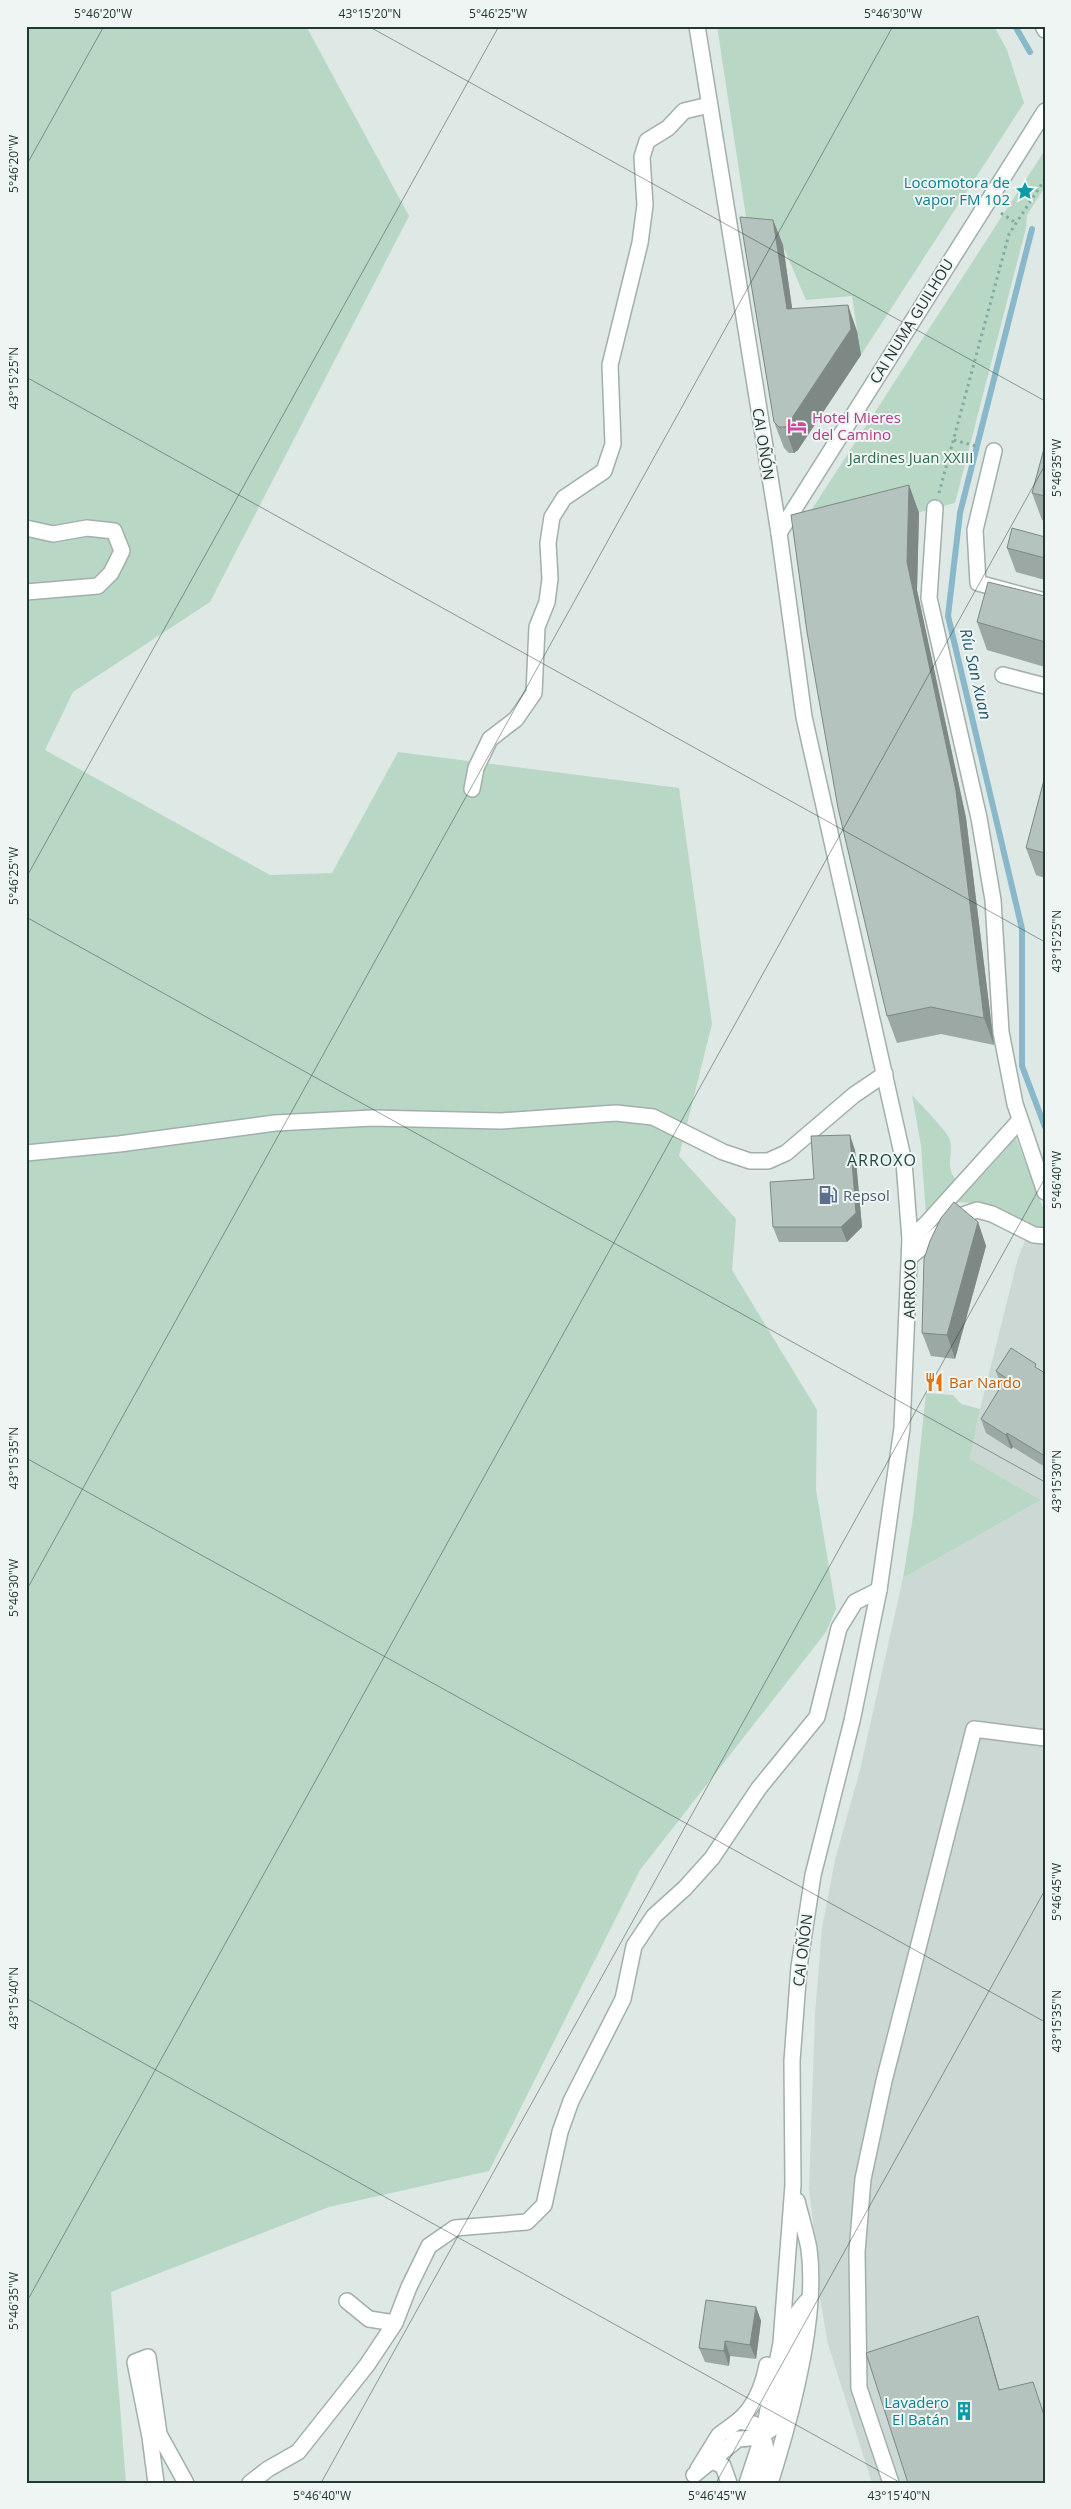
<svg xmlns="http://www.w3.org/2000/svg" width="1071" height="2509" font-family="'Open Sans',sans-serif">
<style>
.built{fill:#ccd8d4}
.green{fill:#b8d8c5}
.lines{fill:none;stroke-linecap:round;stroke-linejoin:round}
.stream{stroke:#89b8ca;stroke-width:6}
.minor-casing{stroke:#a2afac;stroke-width:18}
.path{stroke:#81aaa2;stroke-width:3;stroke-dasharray:2.5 4;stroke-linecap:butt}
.minor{stroke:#fff;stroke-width:15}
.wall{fill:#9ba8a3}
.shaded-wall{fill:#7e8885}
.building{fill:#b4c3be;stroke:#7e8885}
.ticks{fill:none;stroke:#213733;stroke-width:1;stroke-opacity:0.45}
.labels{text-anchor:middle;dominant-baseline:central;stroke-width:4;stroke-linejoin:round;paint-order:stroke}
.culture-label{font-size:15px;fill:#0d838f;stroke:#eef5f3;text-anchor:end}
.street-label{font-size:15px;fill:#213733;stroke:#eef5f3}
.hotel-label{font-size:15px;fill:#b23c85;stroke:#eef5f3;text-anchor:start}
.park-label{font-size:15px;fill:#2e6a4d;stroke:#eef5f3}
.service-label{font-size:15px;fill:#4e5e75;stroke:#eef5f3;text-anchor:start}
.food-label{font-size:15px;fill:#c56008;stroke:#eef5f3;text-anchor:start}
.water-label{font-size:16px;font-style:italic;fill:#20576d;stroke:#eef5f3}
.neighbourhood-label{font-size:16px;letter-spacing:1px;fill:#1f4742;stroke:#eef5f3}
.neatline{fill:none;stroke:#213733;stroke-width:2}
.ticks-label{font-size:12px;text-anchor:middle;fill:#213733}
</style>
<rect width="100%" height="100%" fill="#dee8e5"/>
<polygon class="built" points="1027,1236 1045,1242 1045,2483 872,2483 828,2344 819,2293 817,2254 809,2189 815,2014 822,1928 835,1860 860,1770 903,1578 1041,1500 970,1459 981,1405 1018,1258"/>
<g class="green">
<polygon points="26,26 306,26 409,216 210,602 73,692 45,750 270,875 332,873 398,752 679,788 712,1024 679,1156 736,1219 732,1270 817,1410 816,1490 836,1609 826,1632 640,1870 489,2171 329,2207 111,2292 126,2483 26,2483"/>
<polygon points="717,26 994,26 1007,50 1024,103 861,355 852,296 806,300 783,246 750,243"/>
<polygon points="1045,150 1045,187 1027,215 1026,228 955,503 801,543 803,523"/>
<path d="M912,1095C919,1103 948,1132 950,1140C954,1155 944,1166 957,1181L926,1215L921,1146Z"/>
<polygon points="1016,1138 1045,1213 1045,1230 1040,1231 974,1203 958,1202"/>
<polygon points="926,1393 953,1395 961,1404 980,1409 970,1459 1041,1500 903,1578 913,1516"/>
</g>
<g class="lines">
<g class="stream">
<polyline points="1015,26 1030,52"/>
<polyline points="1032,229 960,513 948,616 1022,929 1022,1066 1045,1127"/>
</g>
<g class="minor-casing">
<g id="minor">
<polyline points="697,26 779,533 804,717 904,1162 910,1239 902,1428 879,1590 852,1721 813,1875 799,1967 792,2061 793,2185 781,2343 763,2435 747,2483"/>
<polyline points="1043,26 1045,30"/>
<polyline points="994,451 975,530 978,583 1045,601"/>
<polyline points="935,508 929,598 979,818 993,900 1001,1032 1015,1104 1045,1192"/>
<polyline points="26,528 53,534 87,528 114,531 122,551 111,573 98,586 26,592"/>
<polyline points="779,533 1045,111"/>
<polyline points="1003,675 1045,686"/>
<polyline points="472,789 476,768 490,739 516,719 534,693 537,627 547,602 550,579 548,543 552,517 564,498 604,471 613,444 610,365 640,243 645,205 642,157 647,141 668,128 684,111 709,105"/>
<polyline points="26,1153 119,1144 275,1123 372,1118 501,1121 616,1113 653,1117 723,1152 750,1161 768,1161 786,1153 854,1095 885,1074"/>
<polyline points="910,1239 926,1224 1020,1120"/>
<polyline points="910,1257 960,1216 977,1210 992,1214 1034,1235 1045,1236"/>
<polyline points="347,2301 369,2319 395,2323"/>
<path d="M738,2421C755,2407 763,2386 767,2365"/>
<polyline points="712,2461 723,2466 729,2483"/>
<path d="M698,2469L719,2435L738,2421L754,2424C772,2446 766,2457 759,2483"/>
<path d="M694,2475L738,2439C752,2439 762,2436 773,2428L791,2358L798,2312L806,2302"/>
<polyline points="156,2483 150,2437 135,2362 148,2357 159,2434 186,2483"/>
<polyline points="250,2483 268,2469 298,2452 367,2365 395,2323 409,2287 429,2246 455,2228 527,2222 544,2205 560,2132 571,2101 623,1999 634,1946 654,1916 685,1888 712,1858 759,1788 817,1717 839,1628 855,1602 879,1590"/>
<path d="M770,2483C791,2417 818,2318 809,2249C806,2233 801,2217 797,2201"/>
<polyline points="891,2483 859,2388 857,2252 863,2179 884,2081 974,1729 1045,1738"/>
</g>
</g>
<g class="path">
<polyline points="1001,213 1016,223"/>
<polyline points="954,440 979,447"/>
<polyline points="939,493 1009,234 1045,179"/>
</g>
<use href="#minor" class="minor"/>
</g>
<g class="wall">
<polygon points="773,220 783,245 792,308 857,331 861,355 798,450 794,453 789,453 784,448 774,422"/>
<polygon points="1045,445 1045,521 1042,520 1032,493"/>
<polygon points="909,485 919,513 917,590 966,818 994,1045 941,1034 897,1043 887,1016"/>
<polygon points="1045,537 1045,580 1016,572 1007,548"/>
<polygon points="1045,596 1045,667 987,650 977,622"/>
<polygon points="1045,776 1045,878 1036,875 1026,848"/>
<polygon points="855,1150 862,1227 847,1242 779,1242 773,1227 814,1179"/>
<polygon points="978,1222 986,1246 955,1359 931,1356 922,1333"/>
<polygon points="1038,1369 1045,1373 1045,1467 1013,1447 1011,1449 986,1433 981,1419 1001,1386 996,1371"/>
<polygon points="756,2307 761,2321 756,2359 730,2356 729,2366 705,2362 699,2348"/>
</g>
<g class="shaded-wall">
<polygon points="773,220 783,245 796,335 787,309"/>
<polygon points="848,305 857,331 861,355 798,450 794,453 785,427"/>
<polygon points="909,485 919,513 917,590 966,818 994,1045 984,1018 907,562"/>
<polygon points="850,1135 855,1150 862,1227 847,1242 841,1227"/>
<polygon points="978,1222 986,1246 955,1359 947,1335"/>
<polygon points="1007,1433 1013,1447 1011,1449 1006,1435"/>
<polygon points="756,2307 761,2321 756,2359 750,2345"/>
<polygon points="978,2316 983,2331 1004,2405 999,2390"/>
<polygon points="725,2341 730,2356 729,2366 724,2351"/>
</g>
<g class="building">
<polygon points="740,217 773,220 787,309 848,305 851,329 788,424 785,427 779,427 774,422"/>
<polygon points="1045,445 1045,496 1032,493"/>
<polygon points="909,485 907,562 956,791 984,1018 931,1007 887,1016 838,808 807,632 791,515"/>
<polygon points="1012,528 1045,537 1045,558 1007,548"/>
<polygon points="988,582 1045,596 1045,642 977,622"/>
<polygon points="1045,776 1045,853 1026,848"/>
<polygon points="850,1135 856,1213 841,1227 773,1227 770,1182 814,1179 811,1136"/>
<polygon points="954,1202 978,1222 947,1335 922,1333 924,1259 930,1241 941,1218"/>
<polygon points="1011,1348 1036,1364 1035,1367 1045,1373 1045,1456 1007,1433 1006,1435 981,1419 1006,1378 996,1371"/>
<polygon points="706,2300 756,2307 750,2345 725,2341 724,2351 699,2348"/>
<polygon points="978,2316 999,2390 1033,2382 1045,2418 1045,2483 908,2483 866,2353"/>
</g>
<path class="ticks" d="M368,26L1045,401M26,166L104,26M26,377L1045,942M26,878L499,26M26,917L1045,1482M26,1458L1045,2022M26,1591L893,26M26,1998L901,2483M26,2303L1045,465M321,2483L1045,1178M716,2483L1045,1890"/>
<defs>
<g id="sight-bare" transform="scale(1.5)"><path d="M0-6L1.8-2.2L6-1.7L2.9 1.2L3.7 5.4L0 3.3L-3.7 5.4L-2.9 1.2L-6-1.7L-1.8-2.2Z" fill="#0f9aa8" stroke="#eef5f3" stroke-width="2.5" paint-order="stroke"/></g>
<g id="hotel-bare" transform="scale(1.5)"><path d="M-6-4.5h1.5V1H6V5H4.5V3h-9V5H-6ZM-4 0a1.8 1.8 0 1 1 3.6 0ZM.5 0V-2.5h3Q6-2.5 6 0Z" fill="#d1479c" stroke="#eef5f3" stroke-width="2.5" paint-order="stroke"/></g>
<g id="fuel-bare" transform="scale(1.5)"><path d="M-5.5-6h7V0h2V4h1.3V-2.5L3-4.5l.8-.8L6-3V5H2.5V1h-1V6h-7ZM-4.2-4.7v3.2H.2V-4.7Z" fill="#5c6f8a" stroke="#eef5f3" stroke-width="2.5" paint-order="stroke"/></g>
<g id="restaurant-bare" transform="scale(1.5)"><path d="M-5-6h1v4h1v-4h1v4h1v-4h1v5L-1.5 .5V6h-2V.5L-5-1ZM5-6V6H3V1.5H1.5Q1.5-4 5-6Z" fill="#e8710a" stroke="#eef5f3" stroke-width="2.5" paint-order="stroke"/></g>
<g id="building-bare" transform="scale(1.5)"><path d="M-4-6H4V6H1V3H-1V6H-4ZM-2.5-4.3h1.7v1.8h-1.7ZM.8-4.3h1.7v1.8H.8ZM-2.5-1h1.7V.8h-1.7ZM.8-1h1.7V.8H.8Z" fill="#0f9aa8" stroke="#eef5f3" stroke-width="2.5" paint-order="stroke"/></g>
</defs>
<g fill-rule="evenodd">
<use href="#sight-bare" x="1025" y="191"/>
<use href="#hotel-bare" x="797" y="426"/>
<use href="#fuel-bare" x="828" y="1195"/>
<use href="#restaurant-bare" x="934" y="1382"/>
<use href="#building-bare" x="964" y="2411"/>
</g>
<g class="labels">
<g class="culture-label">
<text x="1010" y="182">Locomotora de<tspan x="1010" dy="17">vapor FM 102</tspan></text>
<text x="949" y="2402">Lavadero<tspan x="949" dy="17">El Batán</tspan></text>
</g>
<g class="street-label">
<text transform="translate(911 321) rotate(-58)">CAI NUMA GUILHOU</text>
<text transform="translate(764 444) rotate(81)">CAI OÑÓN</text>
<text transform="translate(909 1289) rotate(-89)">ARROXO</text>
<text transform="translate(802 1950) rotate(-83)">CAI OÑÓN</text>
</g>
<g class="hotel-label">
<text x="812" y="417">Hotel Mieres<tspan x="812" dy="17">del Camino</tspan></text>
</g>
<g class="park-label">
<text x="911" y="457">Jardines Juan XXIII</text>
</g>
<g class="service-label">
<text x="843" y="1195">Repsol</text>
</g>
<g class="food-label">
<text x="949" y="1382">Bar Nardo</text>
</g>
<g class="water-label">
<text transform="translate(976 674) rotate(77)">Ríu San Xuan</text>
</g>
<g class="neighbourhood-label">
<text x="882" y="1160">ARROXO</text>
</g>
</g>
<rect width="1071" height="2509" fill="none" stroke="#eef5f3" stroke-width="55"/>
<rect x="28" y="28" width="1016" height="2454" class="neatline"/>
<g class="ticks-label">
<text x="103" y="18">5°46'20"W</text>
<text x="370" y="18">43°15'20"N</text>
<text x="498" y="18">5°46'25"W</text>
<text x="893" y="18">5°46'30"W</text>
<text transform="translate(14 164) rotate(-90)" y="4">5°46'20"W</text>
<text transform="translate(14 378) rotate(-90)" y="4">43°15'25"N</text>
<text transform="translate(1057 468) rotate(-90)" y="4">5°46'35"W</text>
<text transform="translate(14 876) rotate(-90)" y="4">5°46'25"W</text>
<text transform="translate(1057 941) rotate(-90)" y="4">43°15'25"N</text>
<text transform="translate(1057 1180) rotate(-90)" y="4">5°46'40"W</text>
<text transform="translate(14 1458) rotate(-90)" y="4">43°15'35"N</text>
<text transform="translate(1057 1481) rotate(-90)" y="4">43°15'30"N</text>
<text transform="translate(14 1588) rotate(-90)" y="4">5°46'30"W</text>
<text transform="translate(1057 1892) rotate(-90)" y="4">5°46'45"W</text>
<text transform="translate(14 1998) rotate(-90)" y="4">43°15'40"N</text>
<text transform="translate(1057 2021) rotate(-90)" y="4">43°15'35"N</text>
<text transform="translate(14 2301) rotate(-90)" y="4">5°46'35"W</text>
<text x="322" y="2500">5°46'40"W</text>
<text x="717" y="2500">5°46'45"W</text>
<text x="899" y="2500">43°15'40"N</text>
</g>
</svg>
